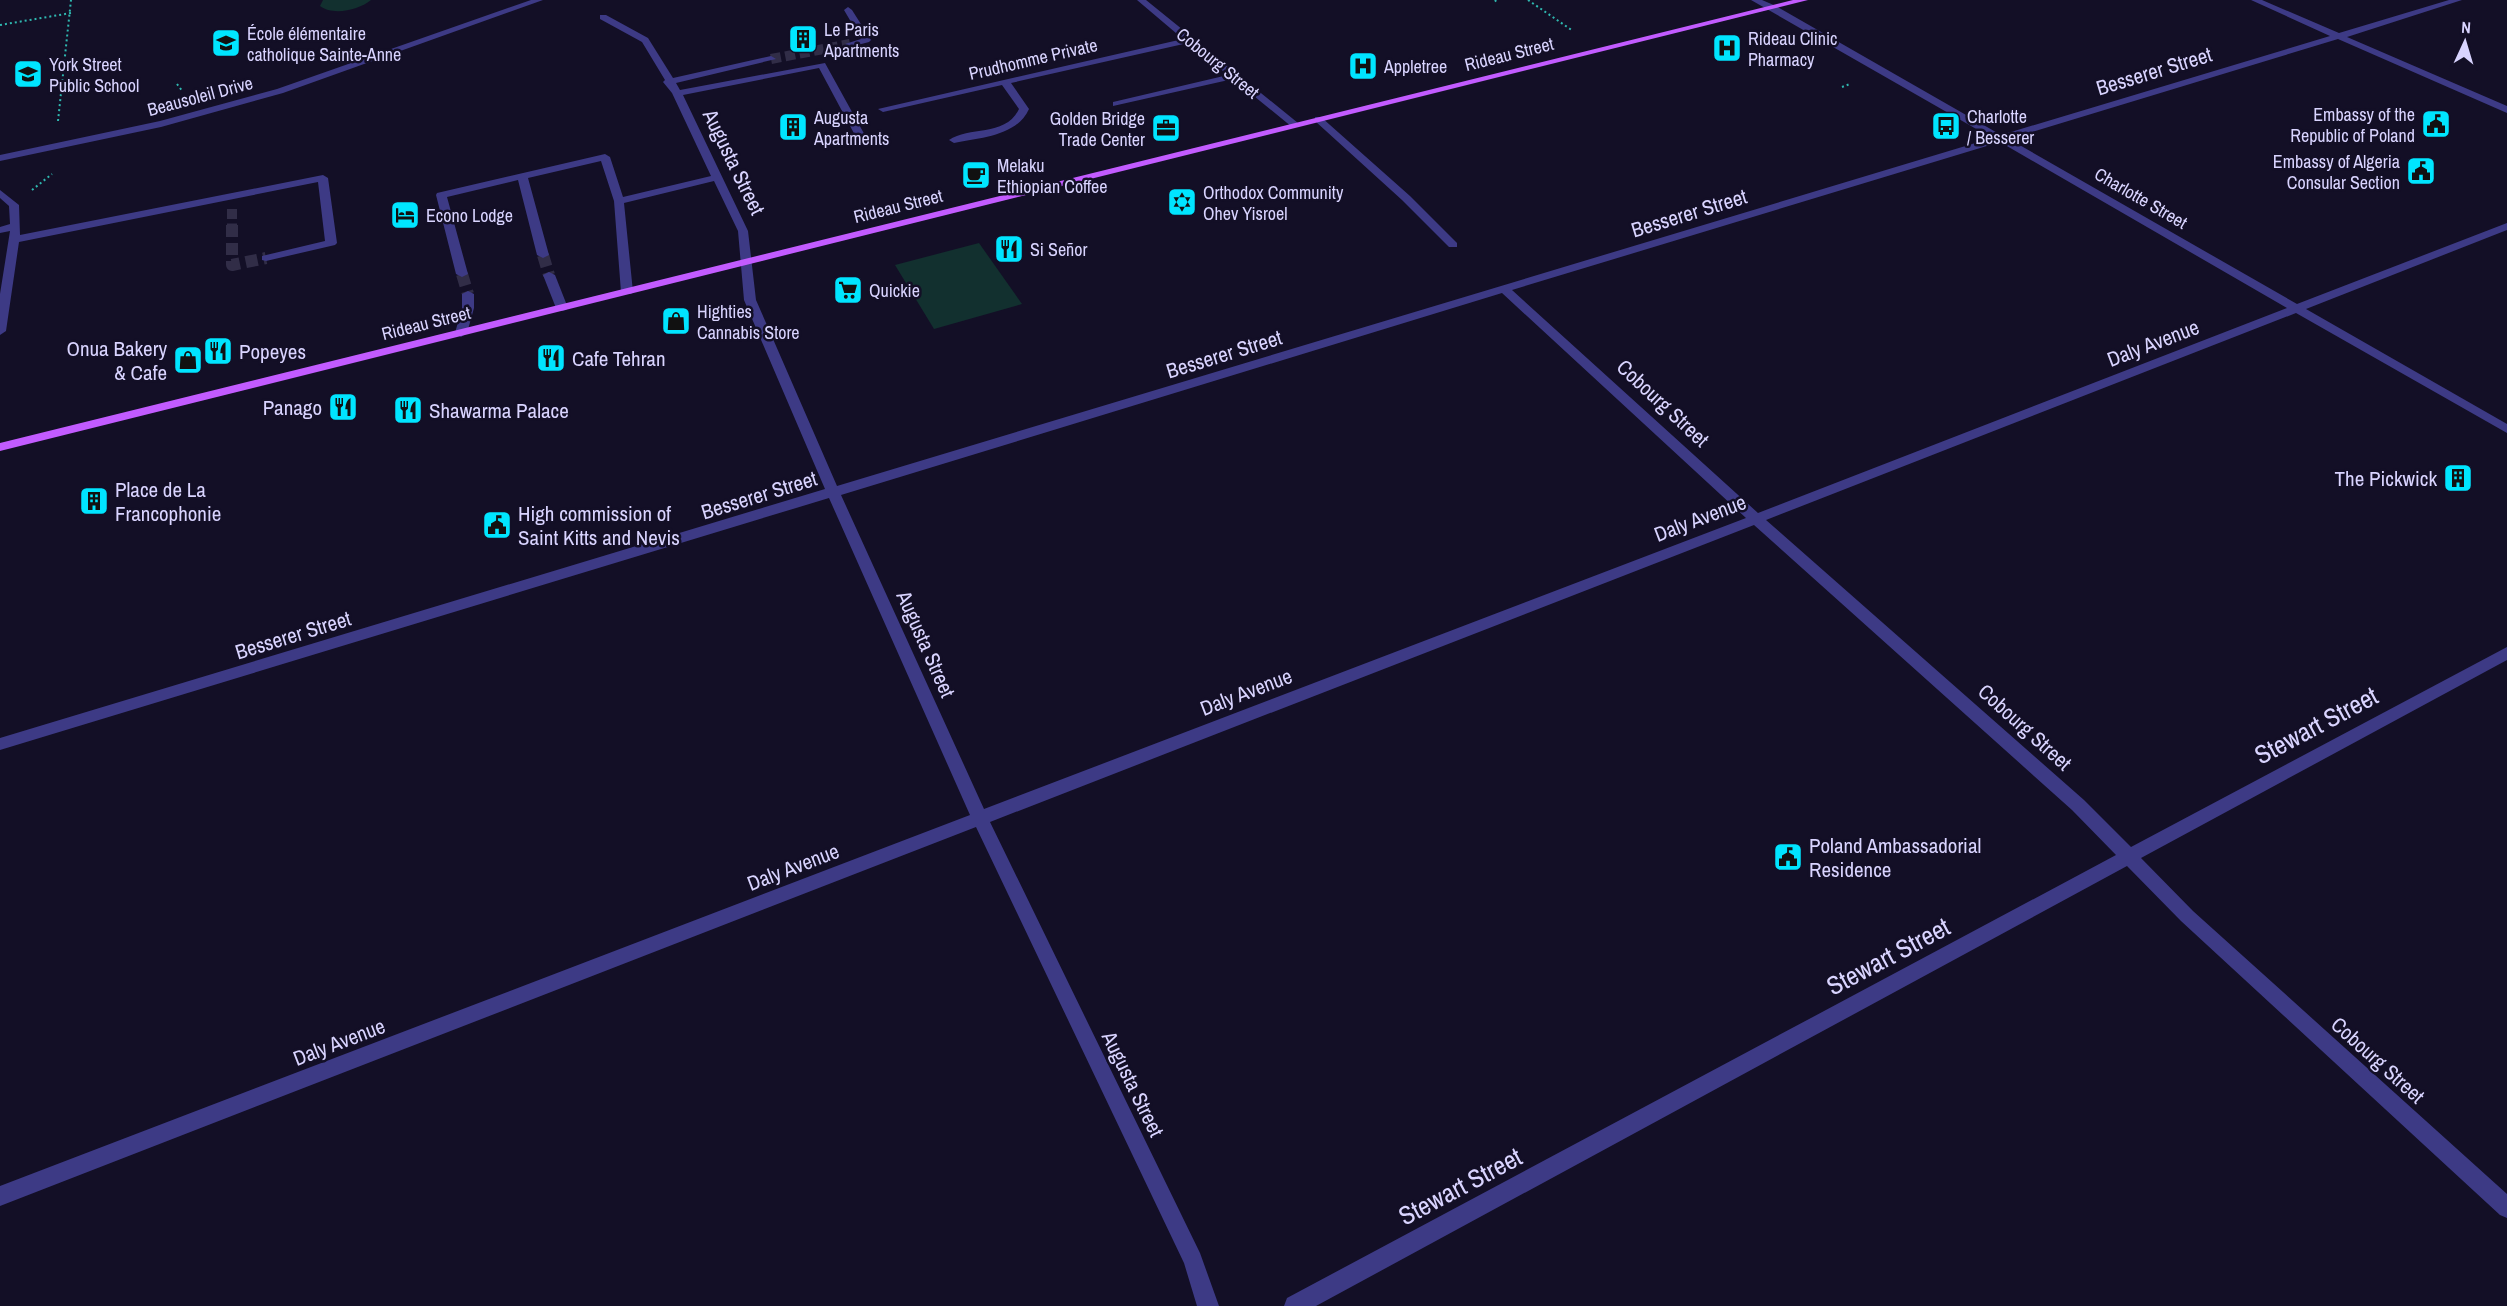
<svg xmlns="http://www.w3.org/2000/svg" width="2507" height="1306" font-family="'Archivo Narrow',sans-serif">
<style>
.green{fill:#12302f}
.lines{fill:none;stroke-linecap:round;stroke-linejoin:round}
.minor-tunnel-far1{stroke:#312d47;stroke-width:10;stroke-dasharray:10 4.5;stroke-linecap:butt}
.minor-tunnel{stroke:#312d47;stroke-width:12;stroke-dasharray:12 6;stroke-linecap:butt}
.path{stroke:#2fb8b0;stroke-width:2;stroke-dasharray:2 3;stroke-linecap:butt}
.minor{fill:#3d3a85;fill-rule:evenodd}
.major{fill:#c25bff;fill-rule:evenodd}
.labels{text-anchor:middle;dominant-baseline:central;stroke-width:5;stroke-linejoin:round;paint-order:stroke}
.far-poi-label{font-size:18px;fill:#d9d4ff;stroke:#130f26;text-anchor:start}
.far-street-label{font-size:18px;fill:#d9d4ff;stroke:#130f26}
.street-label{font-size:21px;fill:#d9d4ff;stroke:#130f26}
.poi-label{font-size:21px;fill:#d9d4ff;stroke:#130f26;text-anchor:start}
.near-street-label{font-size:26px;fill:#d9d4ff;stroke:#130f26}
</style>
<rect width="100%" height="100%" fill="#130f26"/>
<g class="green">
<path d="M323,0H371C359,10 333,16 320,6Z"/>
<polygon points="979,243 1022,304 934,329 895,265"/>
</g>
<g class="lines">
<g class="minor-tunnel-far1">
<polyline points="771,59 850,44"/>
<polyline points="232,209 232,226"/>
</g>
<g class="minor-tunnel">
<polyline points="232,225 232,265 266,258"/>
<polyline points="543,255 549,275"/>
<polyline points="462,274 468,294"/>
</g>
<g class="path">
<polyline points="1495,0 1497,3"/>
<polyline points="1528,0 1573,31"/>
<polyline points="0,25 71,13"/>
<polyline points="177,84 183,92"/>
<polyline points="1842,87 1850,84"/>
<polyline points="58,121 71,0"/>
<polyline points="32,190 52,174"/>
</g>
<g class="minor">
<polygon points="531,0 543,0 283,93 161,127 0,161 0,155 160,121 277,89"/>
<path d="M1137,0H1146L1298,123V127H1292L1233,79L1113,106V102L1228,75L1188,43L1011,83L1029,109C1017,136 980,138 954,143L949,140C969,126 1006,137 1019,109L1002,85L883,112L878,109L1183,39Z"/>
<path d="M1751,0H1762L1776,6L2001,135L2330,36L2251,0H2262L2339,33L2449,0H2462L2347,37L2507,106V113L2338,39L2009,139L2297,304L2507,223V230L2306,309L2507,424V433L2296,313L1766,520L2084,800L2131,847L2507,647V660L2141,858L2193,911L2507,1194V1218L2500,1215L2181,921L2127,866L1316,1306H1284L1287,1298L2116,855L2072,810L1754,525L990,822L1200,1253L1219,1306H1197L1184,1263L976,827L0,1206V1186L970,815L829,498L0,750V738L825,489L744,300L738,231L714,181L624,203L633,292L631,294H623L621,292L614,201L601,161L528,178L549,255L543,258L537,255L518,180L447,197L468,274L462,277L456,274L436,195L437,193L605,154L610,157L623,197L711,176L672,93L663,82L665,80L642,42L600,19V15H606L648,38L673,78L771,56L776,59L676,83L680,90L825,63L867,139L862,142L857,139L819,68L683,95L748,231L756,300L837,486L1992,138ZM2000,142L2287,308L1758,513L1512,290ZM1502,293L1746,518L984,809L841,495Z"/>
<polygon points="848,7 852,10 871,40 869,42 850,47 845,44 861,39 844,10"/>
<polygon points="1315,117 1321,117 1410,196 1457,243 1457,247 1449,247 1402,200 1315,121"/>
<polygon points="323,175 328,178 337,243 335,245 266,261 262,260 262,256 325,241 318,182 19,242 6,331 0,335 0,294 10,231 0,233 0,227 10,224 9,206 0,198 0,190 19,205 20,235"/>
<polygon points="549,272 555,275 568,308 566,310 562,311 556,308 543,275"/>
<polygon points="468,291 474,294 474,308 467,333 461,337 455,333 462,308 462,294"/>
</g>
<polygon class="major" points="1793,0 1808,0 0,451 0,443"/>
</g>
<defs>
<g id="building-square" transform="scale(1.5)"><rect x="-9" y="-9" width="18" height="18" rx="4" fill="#00e5ff" stroke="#130f26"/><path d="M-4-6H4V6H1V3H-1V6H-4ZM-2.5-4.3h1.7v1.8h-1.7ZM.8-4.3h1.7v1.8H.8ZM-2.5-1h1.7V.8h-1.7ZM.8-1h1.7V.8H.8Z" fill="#111"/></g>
<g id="school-square" transform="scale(1.5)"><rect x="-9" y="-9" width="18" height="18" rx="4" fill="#00e5ff" stroke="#130f26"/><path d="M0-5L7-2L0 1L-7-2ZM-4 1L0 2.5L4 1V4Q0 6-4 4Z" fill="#111"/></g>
<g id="hospital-square" transform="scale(1.5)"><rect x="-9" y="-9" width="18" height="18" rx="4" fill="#00e5ff" stroke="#130f26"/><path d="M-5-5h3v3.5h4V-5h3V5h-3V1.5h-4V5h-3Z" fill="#111"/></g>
<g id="civic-square" transform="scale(1.5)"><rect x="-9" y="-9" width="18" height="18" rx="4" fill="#00e5ff" stroke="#130f26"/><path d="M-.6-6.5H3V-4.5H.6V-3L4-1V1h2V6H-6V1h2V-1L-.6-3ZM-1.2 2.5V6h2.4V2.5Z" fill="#111"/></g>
<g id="bus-square" transform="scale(1.5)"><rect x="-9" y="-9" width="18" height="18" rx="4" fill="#00e5ff" stroke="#130f26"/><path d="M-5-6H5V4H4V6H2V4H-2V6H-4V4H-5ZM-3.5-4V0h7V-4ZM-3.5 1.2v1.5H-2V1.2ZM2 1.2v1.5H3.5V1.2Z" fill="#111"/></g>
<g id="office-square" transform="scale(1.5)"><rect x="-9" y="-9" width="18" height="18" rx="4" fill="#00e5ff" stroke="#130f26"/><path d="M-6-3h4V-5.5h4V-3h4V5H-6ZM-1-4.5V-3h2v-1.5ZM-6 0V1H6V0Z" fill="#111"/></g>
<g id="cafe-square" transform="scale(1.5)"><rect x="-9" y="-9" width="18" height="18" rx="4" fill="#00e5ff" stroke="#130f26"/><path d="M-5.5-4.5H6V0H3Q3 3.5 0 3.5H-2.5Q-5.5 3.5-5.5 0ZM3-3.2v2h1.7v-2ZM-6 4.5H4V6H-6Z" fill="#111"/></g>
<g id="synagogue-square" transform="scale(1.5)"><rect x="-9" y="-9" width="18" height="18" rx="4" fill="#00e5ff" stroke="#130f26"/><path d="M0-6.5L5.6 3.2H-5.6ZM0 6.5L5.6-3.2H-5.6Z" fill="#111"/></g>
<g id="hotel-square" transform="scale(1.5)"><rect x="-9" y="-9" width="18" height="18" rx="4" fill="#00e5ff" stroke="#130f26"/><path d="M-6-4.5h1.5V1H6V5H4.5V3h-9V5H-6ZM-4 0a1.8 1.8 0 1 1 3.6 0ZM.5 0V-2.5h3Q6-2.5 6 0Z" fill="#111"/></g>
<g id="restaurant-square" transform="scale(1.5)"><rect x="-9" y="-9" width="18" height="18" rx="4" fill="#00e5ff" stroke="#130f26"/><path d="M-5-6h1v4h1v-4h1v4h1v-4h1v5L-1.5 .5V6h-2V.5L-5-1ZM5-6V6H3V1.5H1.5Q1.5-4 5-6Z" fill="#111"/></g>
<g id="supermarket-square" transform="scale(1.5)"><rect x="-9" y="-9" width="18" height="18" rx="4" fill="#00e5ff" stroke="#130f26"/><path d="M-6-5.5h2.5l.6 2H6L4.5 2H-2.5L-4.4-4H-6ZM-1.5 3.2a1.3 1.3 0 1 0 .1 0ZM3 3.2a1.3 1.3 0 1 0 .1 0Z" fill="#111"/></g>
<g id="shop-square" transform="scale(1.5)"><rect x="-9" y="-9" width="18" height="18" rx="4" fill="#00e5ff" stroke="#130f26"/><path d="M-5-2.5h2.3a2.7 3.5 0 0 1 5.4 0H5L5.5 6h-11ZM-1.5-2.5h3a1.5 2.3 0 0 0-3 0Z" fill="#111"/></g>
</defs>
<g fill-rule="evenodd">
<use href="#building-square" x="803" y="39"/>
<use href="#school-square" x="226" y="43"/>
<use href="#hospital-square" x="1727" y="48"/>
<use href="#hospital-square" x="1363" y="66"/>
<use href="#school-square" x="28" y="74"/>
<use href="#civic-square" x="2436" y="124"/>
<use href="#bus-square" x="1946" y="126"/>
<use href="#building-square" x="793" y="127"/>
<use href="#office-square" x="1166" y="128"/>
<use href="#civic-square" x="2421" y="171"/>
<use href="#cafe-square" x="976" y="175"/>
<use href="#synagogue-square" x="1182" y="202"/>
<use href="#hotel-square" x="405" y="215"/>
<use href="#restaurant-square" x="1009" y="249"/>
<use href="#supermarket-square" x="848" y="290"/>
<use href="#shop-square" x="676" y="321"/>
<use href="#restaurant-square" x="218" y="351"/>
<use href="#restaurant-square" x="551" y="358"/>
<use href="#shop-square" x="188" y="360"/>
<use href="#restaurant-square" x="343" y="407"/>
<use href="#restaurant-square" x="408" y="410"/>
<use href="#building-square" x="2458" y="478"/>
<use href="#building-square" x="94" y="501"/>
<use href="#civic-square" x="497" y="525"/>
<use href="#civic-square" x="1788" y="857"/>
</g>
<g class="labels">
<g class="far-poi-label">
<text x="824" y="29">Le Paris<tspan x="824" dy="21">Apartments</tspan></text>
<text x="247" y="33">École élémentaire<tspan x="247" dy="21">catholique Sainte-Anne</tspan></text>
<text x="1748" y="38">Rideau Clinic<tspan x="1748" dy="21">Pharmacy</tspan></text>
<text x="49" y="64">York Street<tspan x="49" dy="21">Public School</tspan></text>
<text x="1384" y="66">Appletree</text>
<text x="2415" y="114" text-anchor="end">Embassy of the<tspan x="2415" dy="21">Republic of Poland</tspan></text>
<text x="1967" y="116">Charlotte<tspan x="1967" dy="21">/ Besserer</tspan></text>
<text x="814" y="117">Augusta<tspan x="814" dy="21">Apartments</tspan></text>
<text x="1145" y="118" text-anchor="end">Golden Bridge<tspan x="1145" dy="21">Trade Center</tspan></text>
<text x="2400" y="161" text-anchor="end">Embassy of Algeria<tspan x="2400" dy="21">Consular Section</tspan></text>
<text x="997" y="165">Melaku<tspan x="997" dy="21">Ethiopian Coffee</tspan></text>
<text x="1203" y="192">Orthodox Community<tspan x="1203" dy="21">Ohev Yisroel</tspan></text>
<text x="426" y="215">Econo Lodge</text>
<text x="1030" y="249">Si Señor</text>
<text x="869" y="290">Quickie</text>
<text x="697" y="311">Highties<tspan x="697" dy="21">Cannabis Store</tspan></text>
</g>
<g class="far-street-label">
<text transform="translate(1509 54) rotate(-14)">Rideau Street</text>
<text transform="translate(1033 59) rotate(-13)">Prudhomme Private</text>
<text transform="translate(1218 63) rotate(39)">Cobourg Street</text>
<text transform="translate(200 96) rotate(-15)">Beausoleil Drive</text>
<text transform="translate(2141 198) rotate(30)">Charlotte Street</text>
<text transform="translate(898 206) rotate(-14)">Rideau Street</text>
<text transform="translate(426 323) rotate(-14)">Rideau Street</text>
</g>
<g class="street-label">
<text transform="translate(2154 71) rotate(-17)">Besserer Street</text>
<text transform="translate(734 162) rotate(64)">Augusta Street</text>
<text transform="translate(1689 213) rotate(-17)">Besserer Street</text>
<text transform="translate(2153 343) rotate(-21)">Daly Avenue</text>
<text transform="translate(1224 354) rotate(-17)">Besserer Street</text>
<text transform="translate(1663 403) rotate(43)">Cobourg Street</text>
<text transform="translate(759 495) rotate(-17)">Besserer Street</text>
<text transform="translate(1700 518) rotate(-21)">Daly Avenue</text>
<text transform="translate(293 635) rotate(-17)">Besserer Street</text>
<text transform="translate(926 644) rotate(66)">Augusta Street</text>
<text transform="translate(1246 692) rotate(-21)">Daly Avenue</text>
<text transform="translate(2025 727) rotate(42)">Cobourg Street</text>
<text transform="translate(793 867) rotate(-21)">Daly Avenue</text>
<text transform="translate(339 1042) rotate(-21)">Daly Avenue</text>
<text transform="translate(2378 1060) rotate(42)">Cobourg Street</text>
<text transform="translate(1133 1084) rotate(64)">Augusta Street</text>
</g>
<g class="poi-label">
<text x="167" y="348" text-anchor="end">Onua Bakery<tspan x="167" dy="24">&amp; Cafe</tspan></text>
<text x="239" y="351">Popeyes</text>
<text x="572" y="358">Cafe Tehran</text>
<text x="322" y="407" text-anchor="end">Panago</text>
<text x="429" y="410">Shawarma Palace</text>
<text x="2437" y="478" text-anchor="end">The Pickwick</text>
<text x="115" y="489">Place de La<tspan x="115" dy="24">Francophonie</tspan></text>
<text x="518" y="513">High commission of<tspan x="518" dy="24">Saint Kitts and Nevis</tspan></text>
<text x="1809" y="845">Poland Ambassadorial<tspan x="1809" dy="24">Residence</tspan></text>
</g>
<g class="near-street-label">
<text transform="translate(2316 725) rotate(-28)">Stewart Street</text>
<text transform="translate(1888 956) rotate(-28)">Stewart Street</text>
<text transform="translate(1460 1186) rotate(-28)">Stewart Street</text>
</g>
</g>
<g transform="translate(2465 42) rotate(4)" stroke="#130f26" stroke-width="4.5" paint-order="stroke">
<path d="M0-4.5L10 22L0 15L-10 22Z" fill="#d9d4ff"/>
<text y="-9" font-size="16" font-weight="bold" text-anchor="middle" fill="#d9d4ff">N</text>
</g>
</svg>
